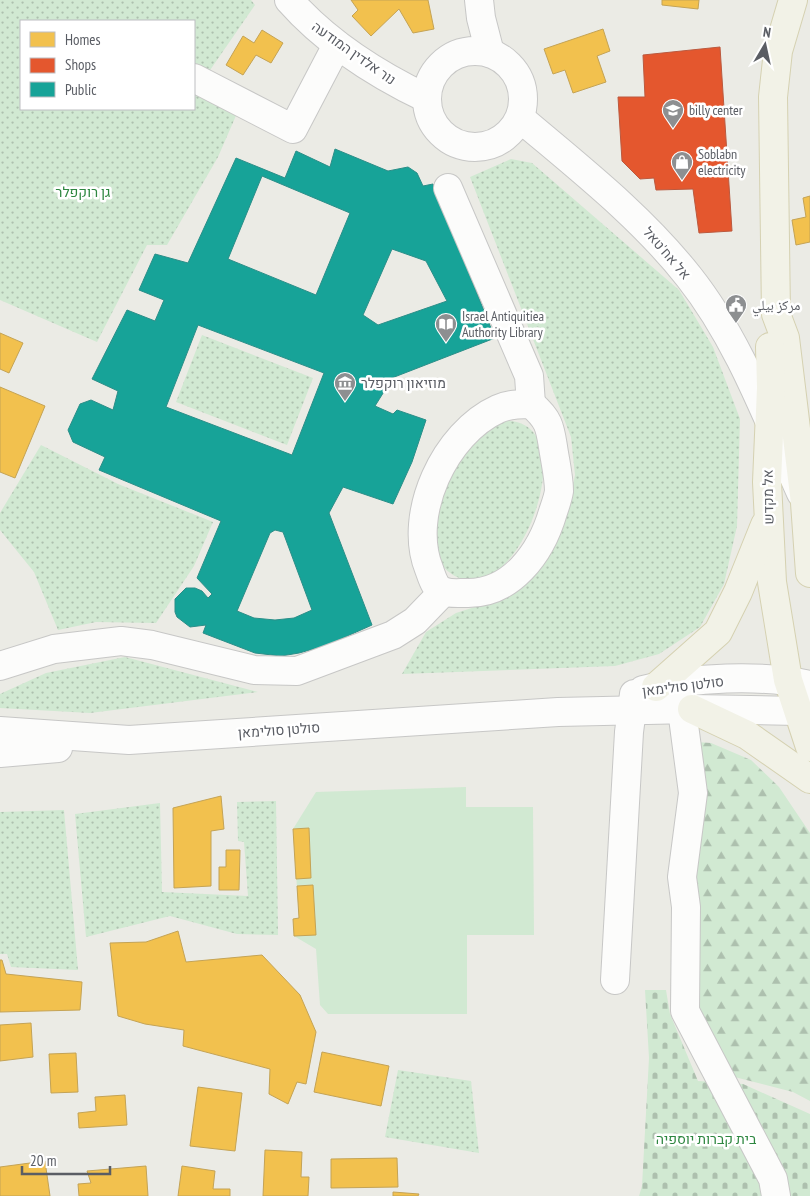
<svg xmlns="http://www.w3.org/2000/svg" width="810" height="1196" font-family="'PT Sans Narrow','Noto Naskh Arabic',Heebo,sans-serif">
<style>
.grass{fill:url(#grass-dots);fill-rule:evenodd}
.forest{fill:url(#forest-firs)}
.cemetery{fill:url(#cemetery-stones)}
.pitch{fill:#d1e9d2}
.homes{fill:#f2c14e;stroke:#c4a355}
.shops{fill:#e4572e;stroke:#bb593e}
.public{fill:#17a398;stroke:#2b8e88;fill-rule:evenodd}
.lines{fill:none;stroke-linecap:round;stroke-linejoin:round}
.minor-casing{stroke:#c7c7c6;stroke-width:30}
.major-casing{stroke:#d5d1b1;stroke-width:30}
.minor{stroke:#fcfcfb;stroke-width:28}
.major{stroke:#f2f2e7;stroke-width:28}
.labels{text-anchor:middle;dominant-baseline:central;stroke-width:5;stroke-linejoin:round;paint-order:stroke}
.street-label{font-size:14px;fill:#5a5d64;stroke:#fff}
.poi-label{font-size:14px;fill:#5a5d64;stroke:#fff;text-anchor:start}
.park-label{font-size:14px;fill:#2e8740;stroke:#fff}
</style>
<defs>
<pattern id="grass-dots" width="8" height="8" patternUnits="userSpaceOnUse" patternTransform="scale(1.25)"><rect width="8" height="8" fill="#d1e9d2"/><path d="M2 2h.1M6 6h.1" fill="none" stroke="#adc0ae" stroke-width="1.8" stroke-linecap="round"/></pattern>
<pattern id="forest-firs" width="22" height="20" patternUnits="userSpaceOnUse" patternTransform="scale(1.25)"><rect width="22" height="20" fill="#d1e9d2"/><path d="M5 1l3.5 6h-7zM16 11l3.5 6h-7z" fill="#adc0ae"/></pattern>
<pattern id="cemetery-stones" width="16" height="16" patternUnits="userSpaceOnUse" patternTransform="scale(1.25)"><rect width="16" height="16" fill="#d1e9d2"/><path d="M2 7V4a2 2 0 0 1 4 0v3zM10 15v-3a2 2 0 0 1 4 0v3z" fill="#adc0ae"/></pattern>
</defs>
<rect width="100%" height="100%" fill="#ebebe5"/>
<g class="grass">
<path d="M0,0H251L255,5L197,89L238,111L218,157L167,245H147L97,342L0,300ZM21,21H194V109H21Z"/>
<polygon points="511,159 532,163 679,290 713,347 740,419 737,526 724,584 700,627 659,654 615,666 402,674 426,632 456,613 503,598 569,505 575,475 571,437 470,177"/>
<polygon points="202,335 313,378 287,445 176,402"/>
<path d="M506,421C584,420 525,593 466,580C412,567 436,490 459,457C469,442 489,427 506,421Z"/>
<polygon points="41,445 118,484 213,522 194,566 156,623 96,622 58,630 34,572 0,530 0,513"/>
<polygon points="125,657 258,692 90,713 0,708 0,694 46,673"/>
<polygon points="276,801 278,935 237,934 170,916 86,937 75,814 160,803 162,892 248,896 244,842 238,841 237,802"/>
<polygon points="64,810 78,970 11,967 7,954 0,954 0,812"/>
<polygon points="398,1070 471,1081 479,1153 385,1137"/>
</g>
<polygon class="forest" points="681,741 711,743 751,760 779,787 810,833 810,1101 793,1092 703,1069 685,1034"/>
<polygon class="cemetery" points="645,990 666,990 670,1014 698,1081 743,1084 810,1114 810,1196 639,1196 642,1186 649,1058"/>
<polygon class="pitch" points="466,787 466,807 533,807 534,935 467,935 467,1014 328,1014 320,1005 316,949 294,936 293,919 299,918 293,829 316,792"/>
<g class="homes">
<polygon points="351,0 428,0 434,29 413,33 399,9 371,36 352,16 358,10"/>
<polygon points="662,0 699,0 698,9 662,5"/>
<polygon points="603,29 610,51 597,56 606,82 573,93 565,70 553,74 544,49"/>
<polygon points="262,30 283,43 271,63 256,55 243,75 226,65 243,36 254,43"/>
<polygon points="810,196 810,242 796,245 792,220 806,217 803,198"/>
<polygon points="0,333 23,343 9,373 0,369"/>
<polygon points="0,387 45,406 15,478 0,472"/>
<polygon points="221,796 224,829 211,831 211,886 174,888 173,808"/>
<polygon points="309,828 311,878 296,879 293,829"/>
<polygon points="226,850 240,850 239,890 219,890 219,867 226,867"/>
<polygon points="313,885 316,935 294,936 293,919 299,918 297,886"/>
<polygon points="178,931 186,962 262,955 300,995 316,1032 306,1084 297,1082 288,1104 269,1094 270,1069 183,1046 184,1030 145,1024 118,1016 110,943 146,942"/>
<polygon points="0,960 2,960 6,974 82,982 80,1010 0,1012"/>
<polygon points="31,1023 33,1057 0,1061 0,1025"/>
<polygon points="322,1052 389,1066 381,1106 314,1092"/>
<polygon points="76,1053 78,1092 51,1093 49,1054"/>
<polygon points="198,1087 242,1093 235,1151 190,1146"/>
<polygon points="125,1095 127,1125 79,1128 78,1113 96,1111 95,1097"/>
<polygon points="265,1150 302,1152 301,1177 309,1177 308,1196 263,1196"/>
<polygon points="397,1158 398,1187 331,1188 331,1159"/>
<polygon points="45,1161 50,1196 0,1196 0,1167"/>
<polygon points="146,1166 148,1196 79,1196 78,1184 91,1183 87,1171"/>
<polygon points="182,1166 215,1171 213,1189 230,1189 230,1196 178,1196"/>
<polygon points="393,1192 419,1194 418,1196 393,1196"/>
</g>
<polygon class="shops" points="720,47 732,231 699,233 693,189 656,190 654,178 640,179 622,161 618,97 645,97 643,55"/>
<path class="public" d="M335,149L388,171L408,167L417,173L423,186L433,184L495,338L384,381L385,390L375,406L393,414L397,410L426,420L412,462L393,504L343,487L329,513L372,625L325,646L299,653L281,656L255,653L203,633L206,625L190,627L177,617L175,612V599L186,588H195L202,591L208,598L212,594L197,578L221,521L99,470L105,457L73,442L68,430L80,404L91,400L113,410L118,391L92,379L127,310L155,321L164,300L139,290L155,254L188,263L236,158L285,178L296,151L330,167ZM262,176L350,213L316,295L228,259ZM392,249L426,261L447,301L378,325L363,315ZM198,325L324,373L292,455L166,407ZM275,530L283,532L312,610L294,618L275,620L254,618L237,611L270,533Z"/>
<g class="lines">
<g class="minor-casing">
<g id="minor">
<path d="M289,0C326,42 376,74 426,98"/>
<polyline points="479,0 481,18 490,53"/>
<circle cx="475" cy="99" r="48"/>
<polyline points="194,78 293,129 337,45"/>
<path d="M520,118C579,168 641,216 689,277C739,340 768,420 801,493"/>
<polyline points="448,188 529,376 531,404"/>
<path d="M531,404C551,421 550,429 554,453C556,465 559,479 559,491C558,498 555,506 553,512C541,553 511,595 465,593C458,593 449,594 443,591C435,589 432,577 429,569C407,514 445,433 498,409C509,404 520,404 531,404Z"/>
<polyline points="0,666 54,649 121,641 152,645 254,670 297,671 393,635 415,621 443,592"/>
<path d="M643,690C693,677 760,674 810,685"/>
<polyline points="682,710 693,793 682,877 686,907 685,1011 773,1179 776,1196"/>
<polyline points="0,731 129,740 558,712 692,709 797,711 810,703"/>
<polyline points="0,753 58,748"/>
<polyline points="615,980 629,732 634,694"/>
</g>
</g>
<g class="major-casing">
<g id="major">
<polyline points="793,0 778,51 773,97 776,314 785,338 805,503 810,573"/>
<polyline points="770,347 771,388 767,482 772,582 788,680 810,747"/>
<polyline points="656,687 718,632 738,592 765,525"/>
<polyline points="692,709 747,735 810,779"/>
</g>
</g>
<use href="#minor" class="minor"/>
<use href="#major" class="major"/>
</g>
<defs>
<g id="university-pin" transform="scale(1.125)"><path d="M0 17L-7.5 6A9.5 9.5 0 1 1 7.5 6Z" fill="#8d8f91" stroke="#fff"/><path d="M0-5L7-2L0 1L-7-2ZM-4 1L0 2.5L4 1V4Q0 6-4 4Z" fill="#fff"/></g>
<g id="shop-pin" transform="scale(1.125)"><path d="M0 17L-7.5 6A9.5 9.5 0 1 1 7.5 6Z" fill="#8d8f91" stroke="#fff"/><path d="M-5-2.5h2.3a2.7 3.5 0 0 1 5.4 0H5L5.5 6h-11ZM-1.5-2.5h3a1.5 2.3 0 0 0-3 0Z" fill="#fff"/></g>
<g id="civic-pin" transform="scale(1.125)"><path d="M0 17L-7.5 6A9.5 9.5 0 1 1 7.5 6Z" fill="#8d8f91" stroke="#fff"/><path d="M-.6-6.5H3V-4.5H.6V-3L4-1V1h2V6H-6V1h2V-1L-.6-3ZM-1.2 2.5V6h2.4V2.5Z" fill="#fff"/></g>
<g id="library-pin" transform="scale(1.125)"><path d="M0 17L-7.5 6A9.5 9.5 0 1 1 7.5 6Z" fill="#8d8f91" stroke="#fff"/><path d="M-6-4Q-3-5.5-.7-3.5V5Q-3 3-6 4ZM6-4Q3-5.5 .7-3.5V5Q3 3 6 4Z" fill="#fff"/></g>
<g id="museum-pin" transform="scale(1.125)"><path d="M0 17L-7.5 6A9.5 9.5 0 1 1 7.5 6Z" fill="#8d8f91" stroke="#fff"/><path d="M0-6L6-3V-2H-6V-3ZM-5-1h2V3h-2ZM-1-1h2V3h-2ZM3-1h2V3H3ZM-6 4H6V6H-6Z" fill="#fff"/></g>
</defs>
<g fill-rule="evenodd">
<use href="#university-pin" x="673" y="110"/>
<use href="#shop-pin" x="682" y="162"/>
<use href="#civic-pin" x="736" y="305"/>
<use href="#library-pin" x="446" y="324"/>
<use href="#museum-pin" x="345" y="383"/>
</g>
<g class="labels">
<g class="street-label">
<text transform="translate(354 53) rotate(35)">נור אלדין המודעה</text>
<text transform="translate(667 253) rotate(49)">אל אח'טאל</text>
<text transform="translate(768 497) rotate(-91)">אל מקדש</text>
<text transform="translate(683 686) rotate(-7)">סולטן סולימאן</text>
<text transform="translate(279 730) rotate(-4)">סולטן סולימאן</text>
</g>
<g class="poi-label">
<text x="689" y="110">billy center</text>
<text x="698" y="154">Soblabn<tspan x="698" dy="16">electricity</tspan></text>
<text x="752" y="305">مركز بيلي</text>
<text x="462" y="316">Israel Antiquitiea<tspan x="462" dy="16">Authority Library</tspan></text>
<text x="361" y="383">מוזיאון רוקפלר</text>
</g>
<g class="park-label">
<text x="83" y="192">גן רוקפלר</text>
<text x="706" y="1139">בית קברות יוספיה</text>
</g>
</g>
<rect x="20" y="20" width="175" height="90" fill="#ffffff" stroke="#bdbec1"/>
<rect x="30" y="32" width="25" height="15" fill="#f2c14e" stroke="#bdbec1"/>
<text x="65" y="45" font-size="15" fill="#5a5d64">Homes</text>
<rect x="30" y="58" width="25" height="15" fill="#e4572e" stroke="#bdbec1"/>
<text x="65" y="70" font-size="15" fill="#5a5d64">Shops</text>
<rect x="30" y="82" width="25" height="15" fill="#17a398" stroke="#bdbec1"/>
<text x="65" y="95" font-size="15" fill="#5a5d64">Public</text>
<g transform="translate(765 45) rotate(9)" stroke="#ffffff" stroke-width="4" paint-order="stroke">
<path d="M0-4L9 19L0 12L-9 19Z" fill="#5a5d64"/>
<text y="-8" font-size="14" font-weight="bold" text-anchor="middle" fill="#5a5d64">N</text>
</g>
<path d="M22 1166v8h88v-8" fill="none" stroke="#5a5d64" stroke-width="2.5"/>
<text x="30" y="1166" font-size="15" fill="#5a5d64" stroke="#ffffff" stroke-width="4" paint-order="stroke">20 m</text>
</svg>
